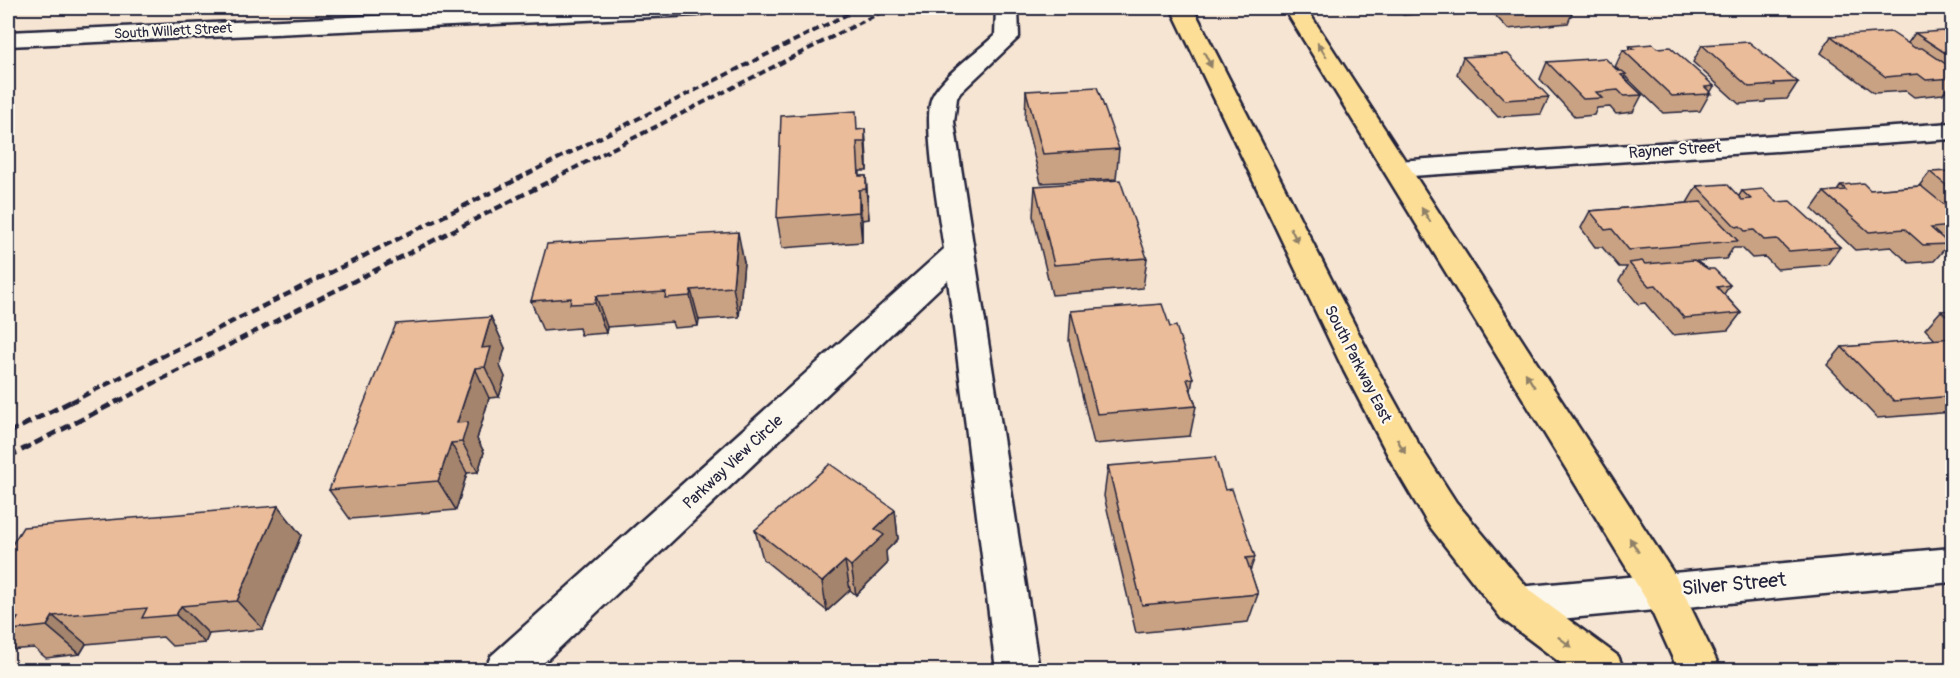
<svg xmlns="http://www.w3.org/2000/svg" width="1960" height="678" font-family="Pangolin,sans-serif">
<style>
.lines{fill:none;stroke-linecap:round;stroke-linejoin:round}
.minor-casing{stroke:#22223b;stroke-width:5}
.major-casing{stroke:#22223b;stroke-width:5}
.minor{fill:#fbf7ec;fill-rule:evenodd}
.major{fill:#fcde96;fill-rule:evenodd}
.rail-far2{stroke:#22223b;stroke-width:4;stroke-dasharray:7 4;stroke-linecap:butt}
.rail-far1{stroke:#22223b;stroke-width:4.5;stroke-dasharray:8 4.5;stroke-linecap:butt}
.rail{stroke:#22223b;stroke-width:5;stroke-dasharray:10 5;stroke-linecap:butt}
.wall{fill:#c9a284;stroke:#22223b;stroke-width:1.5}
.shaded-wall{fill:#a4846c;stroke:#22223b;stroke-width:1.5}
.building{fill:#eabc9a;stroke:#22223b;stroke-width:1.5}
.oneway{fill:#8f8068}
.labels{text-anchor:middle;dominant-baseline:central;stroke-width:4.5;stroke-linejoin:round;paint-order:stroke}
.far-street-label{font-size:14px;fill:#22223b;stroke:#fbf7ec}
.street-label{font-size:16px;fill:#22223b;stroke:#fbf7ec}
.near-street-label{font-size:20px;fill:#22223b;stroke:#fbf7ec}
</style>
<rect width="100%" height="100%" fill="#f6e5d3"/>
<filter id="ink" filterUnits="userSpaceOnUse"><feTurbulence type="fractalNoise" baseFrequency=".0167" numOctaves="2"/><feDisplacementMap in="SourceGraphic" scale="12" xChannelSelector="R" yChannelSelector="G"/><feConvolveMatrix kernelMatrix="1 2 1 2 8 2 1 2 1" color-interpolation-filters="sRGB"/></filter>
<g filter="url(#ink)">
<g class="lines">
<g class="minor-casing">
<g id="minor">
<polygon points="555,8 708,8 705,13 697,15 8,46 8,32"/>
<path d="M996,8H1018L1019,37L960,93L957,98L954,122L1039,670H996L948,280L536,670H485L491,656L944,249C940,220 922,119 932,97C943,75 977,52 995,35Z"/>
<polygon points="1952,123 1952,139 1397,177 1387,175 1383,169 1387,163 1397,161"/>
<polygon points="1952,548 1952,582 1516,623 1501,618 1495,605 1501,592 1516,587"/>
</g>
</g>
<g class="major-casing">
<g id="major">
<polygon points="1171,8 1193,8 1378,371 1418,443 1456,502 1531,592 1618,656 1624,670 1570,670 1501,618 1428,524 1392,463 1344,371"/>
<polygon points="1284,8 1306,8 1676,577 1721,670 1678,670 1647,601"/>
</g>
</g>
<use href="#minor" class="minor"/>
<use href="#major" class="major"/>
<g class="rail-far2">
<polyline points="517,179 860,8"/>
<polyline points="553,179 889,8"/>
</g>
<g class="rail-far1">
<polyline points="71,402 520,178"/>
<polyline points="117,402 556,178"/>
</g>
<g class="rail">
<polyline points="8,433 74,400"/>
<polyline points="8,457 120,400"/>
</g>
</g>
<g class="wall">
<polygon points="1397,8 1479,8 1477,13 1449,15 1446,12 1403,15"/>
<polygon points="1494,8 1574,8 1568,23 1508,29 1492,12"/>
<polygon points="1643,8 1665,8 1644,9"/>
<polygon points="1716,8 1756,8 1754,11 1723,12"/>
<polygon points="1915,33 1953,37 1953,84 1951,83 1943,94 1914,97 1906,91 1874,93 1821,53 1831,36 1908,43"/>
<polygon points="1702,45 1798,82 1787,99 1766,100 1765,102 1739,104 1693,62"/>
<polygon points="1630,46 1657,48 1714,86 1700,111 1663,113 1625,76 1624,78 1642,95 1633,112 1616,114 1610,107 1597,108 1594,115 1575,117 1540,79 1547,62 1620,71 1615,67 1623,50 1628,50"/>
<polygon points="1463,57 1549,97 1541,114 1498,117 1457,74"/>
<polygon points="1026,91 1119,149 1116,179 1041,183 1025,120"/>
<polygon points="865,129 867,171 860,171 860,176 866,176 869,219 862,220 862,242 782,248 777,218 858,130"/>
<polygon points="1953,171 1953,243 1949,243 1949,244 1934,261 1909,263 1891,247 1855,250 1812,209 1824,192 1837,191 1841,185 1870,190 1919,186 1930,172"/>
<polygon points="1035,186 1147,258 1143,288 1052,295 1033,216"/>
<polygon points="1697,186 1739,196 1742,191 1776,202 1840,247 1827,265 1777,269 1765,257 1752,258 1742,248 1733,248 1726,259 1696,261 1730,285 1724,294 1741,313 1728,330 1672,335 1645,303 1638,304 1619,281 1627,267 1619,267 1602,247 1595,247 1581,228 1590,211 1687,203"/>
<polygon points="744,262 739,317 699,320 698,326 674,328 672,322 607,327 606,333 581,335 579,328 543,331 531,301"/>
<polygon points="1953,310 1953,412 1877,418 1827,365 1842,347 1935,340 1925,329 1941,311"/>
<polygon points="1071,311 1170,327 1193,378 1191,391 1196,406 1190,436 1094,444 1069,341"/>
<polygon points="491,317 505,348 500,366 505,377 499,397 489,398 477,439 484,452 478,472 467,473 456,510 350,519 329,490"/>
<polygon points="1108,466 1225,490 1255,557 1250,571 1258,594 1248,622 1136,633 1104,496"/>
<polygon points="278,506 301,535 263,629 209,634 205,643 172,646 163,637 86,644 80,654 46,658 34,648 8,650 8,551"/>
<polygon points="895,510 898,539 886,551 887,564 856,595 850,590 827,611 763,559 755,530"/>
</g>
<g class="shaded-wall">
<polygon points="865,129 867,159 867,171 865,142"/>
<polygon points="866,176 868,206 869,219 866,189"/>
<polygon points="859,190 862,220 862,242 859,212"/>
<polygon points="738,232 744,262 739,317 733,287"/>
<polygon points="691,290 699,320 698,326 690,296"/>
<polygon points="596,296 607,327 606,333 595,303"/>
<polygon points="491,317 505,348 500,366 505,377 499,397 485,367 482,348"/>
<polygon points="475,368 489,398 477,439 484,452 478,472 462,442 457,423"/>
<polygon points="451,443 467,473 456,510 438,481"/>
<polygon points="278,506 301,535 263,629 237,601"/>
<polygon points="895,510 898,539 886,551 887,564 856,595 851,566 875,529"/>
<polygon points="845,561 850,590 827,611 822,582"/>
<polygon points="181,606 209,634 205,643 176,615"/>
<polygon points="53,616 86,644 80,654 47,626"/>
</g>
<g class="building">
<polygon points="1509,8 1567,8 1515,13"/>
<polygon points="1943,31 1953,37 1953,58 1915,33"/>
<polygon points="1891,32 1915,48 1922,48 1953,69 1953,71 1947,72 1953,75 1953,78 1926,80 1918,74 1886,77 1831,36"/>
<polygon points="1749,42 1798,82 1774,83 1775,85 1749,87 1702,45"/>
<polygon points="1653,44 1657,48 1670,47 1714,86 1705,87 1711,93 1708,93 1710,94 1672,96 1623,50 1634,49 1630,46"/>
<polygon points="1508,54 1549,97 1505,100 1463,57"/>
<polygon points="1605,58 1618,71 1622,71 1626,74 1621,75 1642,95 1624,96 1618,90 1596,92 1602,98 1583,99 1547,62"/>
<polygon points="1097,87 1119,149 1043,154 1026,91"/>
<polygon points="856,111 857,130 865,129 865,142 857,142 859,176 866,176 866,189 859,190 859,212 777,218 781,116"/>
<polygon points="1953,171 1953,191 1930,172"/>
<polygon points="1120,180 1147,258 1054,265 1035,186"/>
<polygon points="1863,183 1870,190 1921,186 1953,212 1953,226 1931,228 1949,244 1923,245 1905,229 1869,232 1824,192 1846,190 1841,185"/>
<polygon points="1727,184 1742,200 1751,199 1742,191 1763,189 1776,202 1790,201 1840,247 1789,251 1777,239 1764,240 1754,230 1745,231 1740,226 1736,227 1697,186"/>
<polygon points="1701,202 1738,241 1629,250 1612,229 1605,230 1590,211"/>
<polygon points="738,232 733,287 691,290 690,296 665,298 666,292 596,296 595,303 570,304 571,298 531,301 547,244"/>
<polygon points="1694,260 1708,269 1714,269 1730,285 1717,287 1741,313 1684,318 1656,285 1649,286 1629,263 1642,261 1645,264"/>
<polygon points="1162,304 1170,327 1176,326 1193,378 1187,379 1196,406 1097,414 1071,311"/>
<polygon points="1953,310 1953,322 1941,311"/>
<polygon points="491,317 482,348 491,347 485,367 475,368 457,423 468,422 462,442 451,443 438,481 329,490 396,324"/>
<polygon points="1953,338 1953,396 1894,401 1842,347"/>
<polygon points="1215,457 1225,490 1232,489 1255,557 1246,558 1258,594 1142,605 1108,466"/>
<polygon points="830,464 895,510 875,529 884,535 851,566 845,561 822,582 755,530"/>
<polygon points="278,506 237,601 181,606 176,615 142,618 147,608 53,616 47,626 11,630 18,618 8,619 8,551 23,527"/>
</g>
<defs><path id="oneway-solid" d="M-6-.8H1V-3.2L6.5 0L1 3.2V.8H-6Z" transform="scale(1.5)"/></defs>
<g class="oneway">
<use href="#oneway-solid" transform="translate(1322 50) rotate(-122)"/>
<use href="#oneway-solid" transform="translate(1208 60) rotate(64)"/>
<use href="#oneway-solid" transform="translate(1426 215) rotate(-122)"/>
<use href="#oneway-solid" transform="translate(1294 235) rotate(64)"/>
<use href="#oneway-solid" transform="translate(1530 380) rotate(-122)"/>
<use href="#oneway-solid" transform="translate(1401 446) rotate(61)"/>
<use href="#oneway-solid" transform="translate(1634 545) rotate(-122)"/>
<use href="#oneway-solid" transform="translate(1565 642) rotate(37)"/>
</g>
</g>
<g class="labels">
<g class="far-street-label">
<text transform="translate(173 31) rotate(-3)">South Willett Street</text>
</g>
<g class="street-label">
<text transform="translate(1675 150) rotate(-4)">Rayner Street</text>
<text transform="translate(1358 364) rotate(63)">South Parkway East</text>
<text transform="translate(733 462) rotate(-43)">Parkway View Circle</text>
</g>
<g class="near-street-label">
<text transform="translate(1734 584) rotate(-5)">Silver Street</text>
</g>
</g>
<rect width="1960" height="678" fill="none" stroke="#fbf7ec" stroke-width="30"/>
<rect x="15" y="15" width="1930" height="648" fill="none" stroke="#22223b" stroke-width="2" filter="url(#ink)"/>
</svg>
